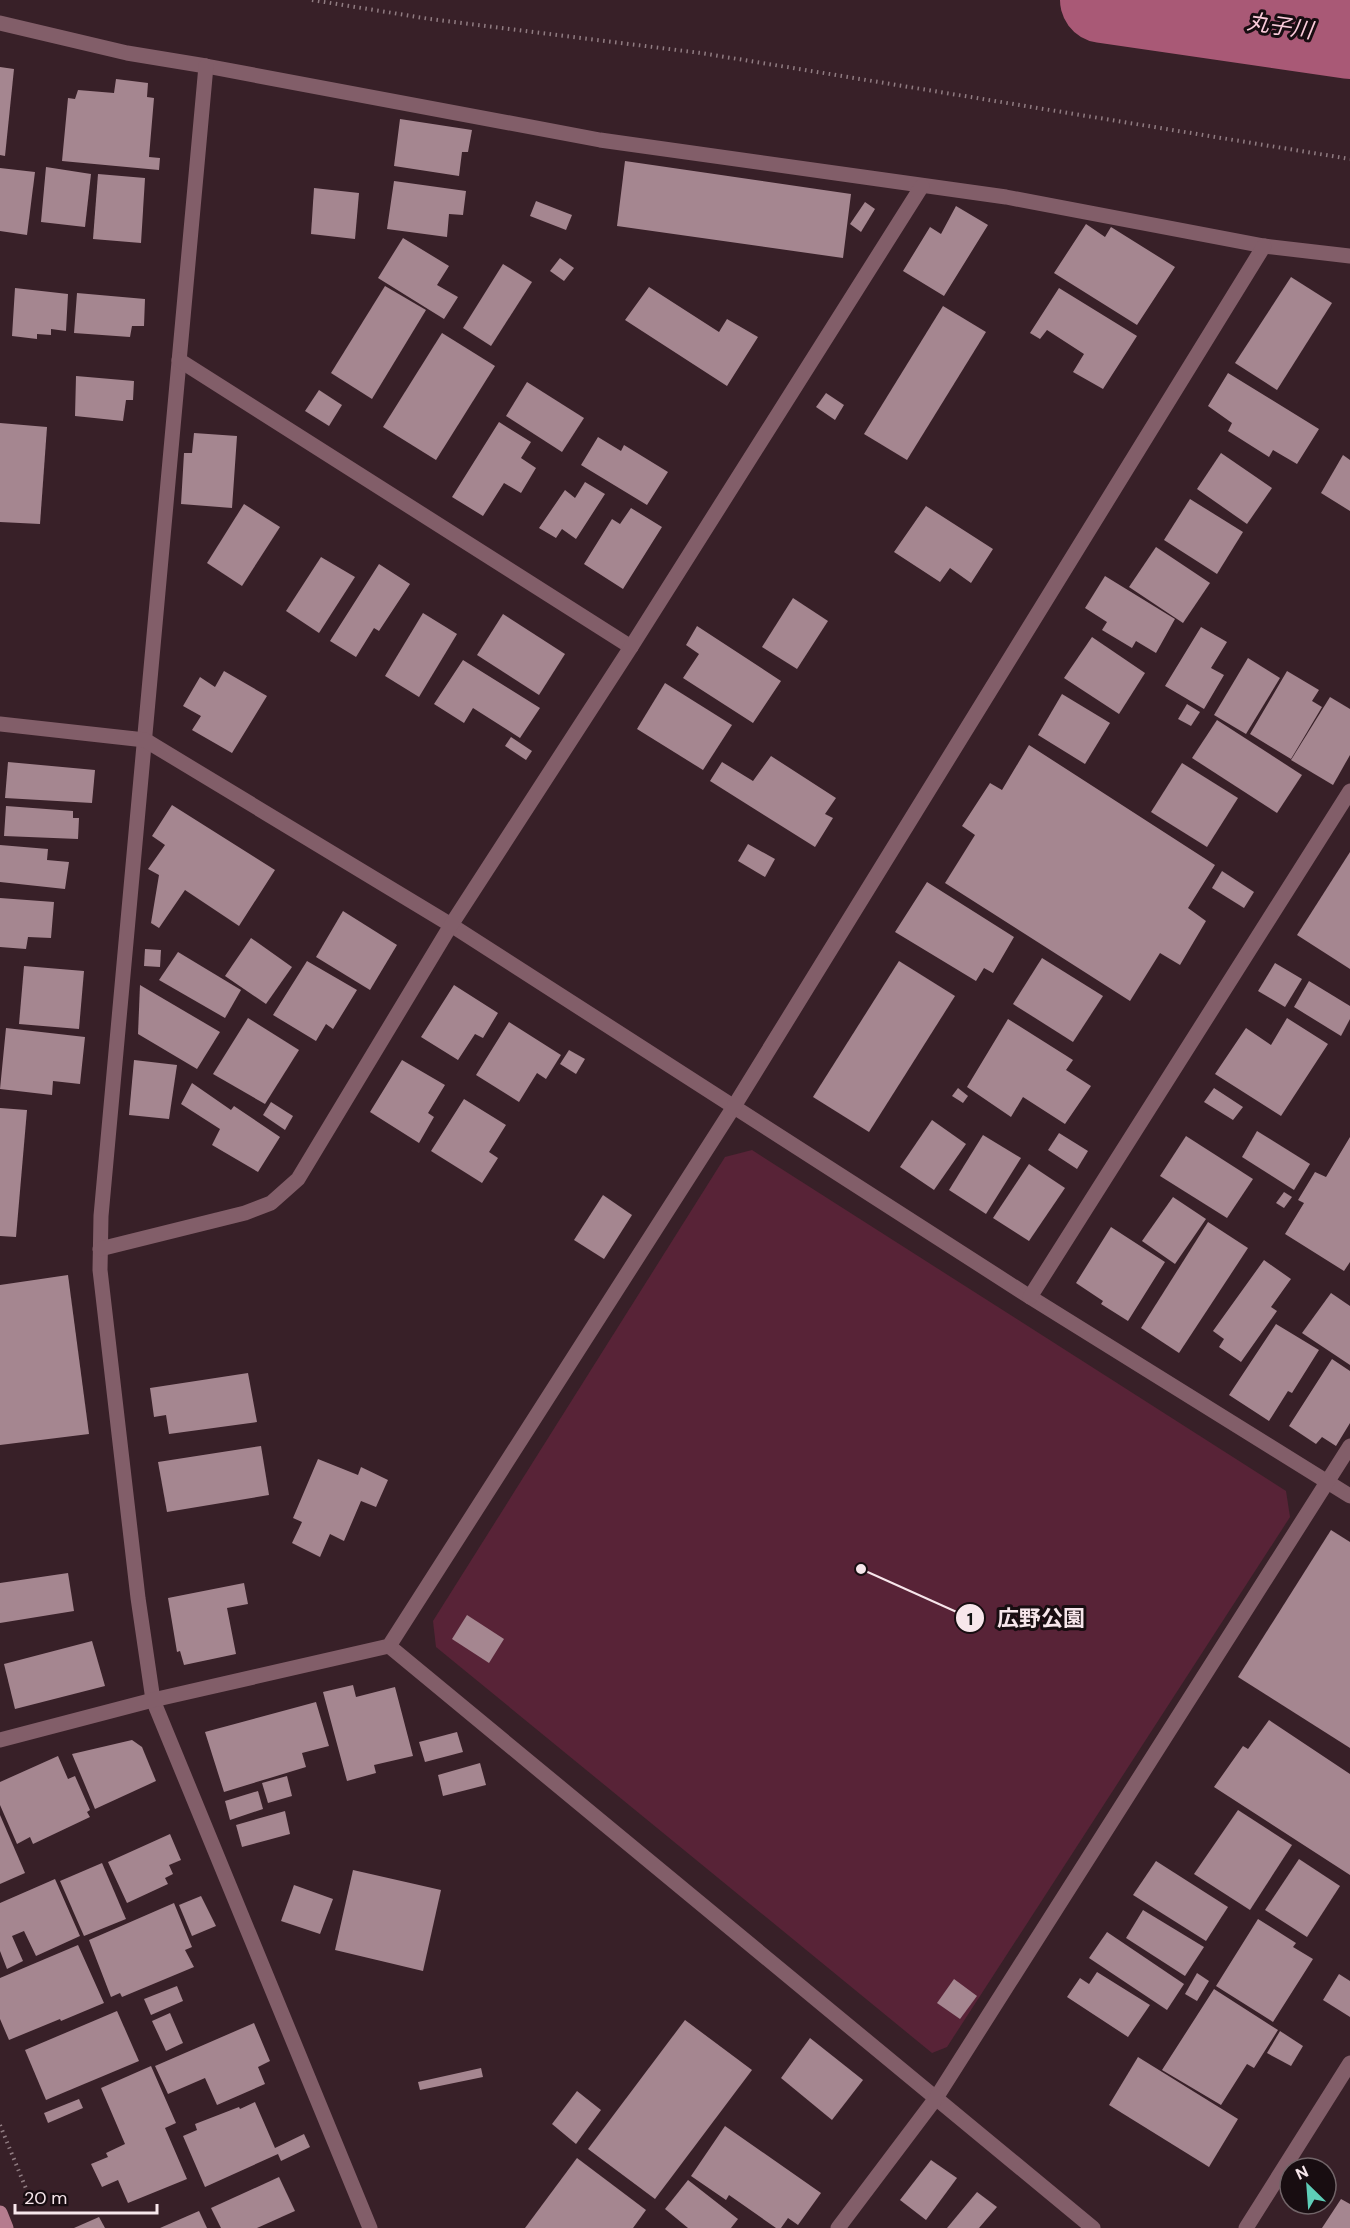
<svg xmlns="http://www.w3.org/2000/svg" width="1350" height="2228" font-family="'DM Sans','Noto Sans JP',sans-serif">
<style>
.green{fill:#582337}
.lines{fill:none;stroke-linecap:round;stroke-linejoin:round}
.river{stroke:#a95976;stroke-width:86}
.building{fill:#a58690}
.path{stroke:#907c82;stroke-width:4;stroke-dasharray:1.5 4.5;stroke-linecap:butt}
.street{stroke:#825e69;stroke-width:15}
.secondary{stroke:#b57c8e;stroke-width:15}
.labels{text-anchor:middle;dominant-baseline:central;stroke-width:6;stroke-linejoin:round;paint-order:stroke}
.water-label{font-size:22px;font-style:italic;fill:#fbccdb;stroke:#180d11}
.leader{fill:none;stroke:#f7e6eb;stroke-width:2}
.callout-dot{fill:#f7e6eb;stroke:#180d11;stroke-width:2}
.mark-label{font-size:18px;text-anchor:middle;font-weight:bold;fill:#111}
.callout-label{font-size:22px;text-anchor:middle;font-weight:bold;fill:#f7e6eb;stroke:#180d11;stroke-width:6;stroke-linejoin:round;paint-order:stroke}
</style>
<rect width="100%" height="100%" fill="#382028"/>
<polygon class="green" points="752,1150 1286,1491 1290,1517 947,2047 932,2053 436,1647 433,1621 725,1157"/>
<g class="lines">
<polyline class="river" points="1103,0 1350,36"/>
</g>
<g class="building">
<polygon points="0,67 14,69 5,156 0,155"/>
<polygon points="116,79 148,83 147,97 154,98 149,157 160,158 159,170 62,161 68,98 75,99 78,90 114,93"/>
<polygon points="400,119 472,130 468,152 462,152 459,176 394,166"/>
<polygon points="625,161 851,194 843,258 617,226"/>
<polygon points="46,167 91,174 85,227 41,222"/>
<polygon points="0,168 35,172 27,235 0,231"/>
<polygon points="98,174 145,178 141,243 93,239"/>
<polygon points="394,181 466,191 463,215 449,214 447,237 387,229"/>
<polygon points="314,188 359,193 355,239 311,234"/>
<polygon points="536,201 572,215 566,230 530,216"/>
<polygon points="865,202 875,209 861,232 850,224"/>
<polygon points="956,206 988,225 944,296 903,271 930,227 941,234"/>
<polygon points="1086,224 1105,237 1111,227 1175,267 1137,325 1054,273"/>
<polygon points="403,238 449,266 437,285 458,297 444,319 378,278"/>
<polygon points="560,258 574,268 564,281 550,271"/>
<polygon points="503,264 532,282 491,346 463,328"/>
<polygon points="1291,277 1332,303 1277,390 1235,363"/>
<polygon points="385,286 426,310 372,399 331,373"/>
<polygon points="649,287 719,332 727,319 758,337 727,386 625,320"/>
<polygon points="15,288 68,294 66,331 51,329 51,335 37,334 37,339 12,336"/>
<polygon points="1059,288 1137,336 1103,389 1073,372 1084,354 1047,330 1040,339 1030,333"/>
<polygon points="77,293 145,299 144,326 132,326 130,337 74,333"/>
<polygon points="943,306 986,332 907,460 864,434"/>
<polygon points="442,333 495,366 436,460 383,427"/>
<polygon points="1228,373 1319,429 1297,464 1273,450 1269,457 1228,431 1232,423 1208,406"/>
<polygon points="76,376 134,381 133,400 126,400 123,421 75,416"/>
<polygon points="527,382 584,418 562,452 506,416"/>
<polygon points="319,390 342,405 329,426 305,411"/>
<polygon points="826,393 844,405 835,420 816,407"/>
<polygon points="499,422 531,442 521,458 536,468 521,493 504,483 483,516 452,497"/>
<polygon points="0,423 47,427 40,524 0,522"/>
<polygon points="194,433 237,436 232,508 181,504 184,453 192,453"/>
<polygon points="598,437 621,451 624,445 668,472 647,505 581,465"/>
<polygon points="1221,453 1272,488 1247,524 1197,489"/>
<polygon points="1343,455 1350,460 1350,511 1321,493"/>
<polygon points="585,482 605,494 576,539 562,529 556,538 539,528 565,490 575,498"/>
<polygon points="1190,499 1243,532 1217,574 1164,540"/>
<polygon points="244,504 280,527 242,586 207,563"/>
<polygon points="926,506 993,549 971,583 950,568 940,582 894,552"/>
<polygon points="631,508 662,527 623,589 584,564 612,519 620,524"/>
<polygon points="1156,547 1210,583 1183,623 1129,587"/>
<polygon points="321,557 355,577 319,633 286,611"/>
<polygon points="379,564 410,584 379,631 374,628 356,657 330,641"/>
<polygon points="1105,576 1175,619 1156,653 1136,641 1132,648 1102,630 1107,622 1085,608"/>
<polygon points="793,598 828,621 797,669 762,647"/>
<polygon points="423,613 457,634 419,697 385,676"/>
<polygon points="503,614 565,654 539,695 477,655"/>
<polygon points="697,626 781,681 753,723 683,678 699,654 686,645"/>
<polygon points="1201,627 1227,642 1211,668 1224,675 1204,709 1165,686"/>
<polygon points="1092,637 1145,673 1119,714 1064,678"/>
<polygon points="1248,658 1280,678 1246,734 1214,715"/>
<polygon points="463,660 540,708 520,738 473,708 464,723 434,704"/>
<polygon points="224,671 267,696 232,753 192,730 201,716 183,706 200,677 215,687"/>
<polygon points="1287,671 1319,690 1312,701 1322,707 1291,759 1250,734"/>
<polygon points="665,683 732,725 703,770 637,729"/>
<polygon points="1062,694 1110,723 1085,764 1038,735"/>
<polygon points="1330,697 1350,709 1350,755 1333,785 1291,760"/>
<polygon points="1187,704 1200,712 1191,726 1178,719"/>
<polygon points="1217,720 1302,775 1277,813 1192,758"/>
<polygon points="511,737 532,751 526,760 505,746"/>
<polygon points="1029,745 1215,865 1188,908 1206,921 1180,965 1160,953 1130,1001 945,883 975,835 962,826 990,783 1002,790"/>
<polygon points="771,756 836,798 825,814 833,818 815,847 710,781 722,762 753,781"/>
<polygon points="8,762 95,770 92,803 5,798"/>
<polygon points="1182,763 1238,798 1207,847 1151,812"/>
<polygon points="172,805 275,870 239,926 185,890 159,928 151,923 159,875 148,869 165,845 152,836"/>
<polygon points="6,806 73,811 73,818 79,818 78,839 4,836"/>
<polygon points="748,844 775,859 765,877 738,861"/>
<polygon points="0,845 48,849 47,860 69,862 65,889 0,882"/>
<polygon points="1350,852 1350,969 1297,935"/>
<polygon points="1222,871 1254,892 1244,908 1212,888"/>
<polygon points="927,882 1014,937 993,973 984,968 976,981 895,932"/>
<polygon points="0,898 54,902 51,938 28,937 26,949 0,947"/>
<polygon points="343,911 397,945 370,990 316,957"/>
<polygon points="251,938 292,967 266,1004 225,976"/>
<polygon points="145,949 161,950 160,967 144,966"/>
<polygon points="178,952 241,990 225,1018 159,980"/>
<polygon points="1042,958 1103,996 1073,1042 1013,1004"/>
<polygon points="307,961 357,990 333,1029 326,1024 316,1041 273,1015"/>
<polygon points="899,961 955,996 869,1132 813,1097"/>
<polygon points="1275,963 1302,979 1285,1007 1258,991"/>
<polygon points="24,966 84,971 79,1029 19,1024"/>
<polygon points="1309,981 1350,1006 1350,1019 1341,1036 1294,1007"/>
<polygon points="140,985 220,1032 197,1069 138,1034"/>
<polygon points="454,985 498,1013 483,1038 475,1034 458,1060 421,1037"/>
<polygon points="248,1018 299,1050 265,1104 213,1074"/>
<polygon points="1287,1018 1328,1044 1281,1116 1215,1074 1246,1028 1271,1045"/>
<polygon points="1008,1019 1073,1060 1066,1070 1091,1086 1065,1124 1023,1097 1011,1117 967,1087"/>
<polygon points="509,1022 561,1055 546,1079 537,1073 519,1102 476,1075"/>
<polygon points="6,1028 85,1037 80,1084 53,1081 52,1095 0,1089"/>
<polygon points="569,1050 585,1059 576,1074 560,1064"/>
<polygon points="134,1060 177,1065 169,1119 129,1115"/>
<polygon points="402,1060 445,1085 428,1113 434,1117 419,1143 370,1112"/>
<polygon points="192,1083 231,1110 234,1106 280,1137 258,1172 212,1145 220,1129 181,1104"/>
<polygon points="958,1088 968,1096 963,1103 952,1096"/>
<polygon points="1214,1088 1243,1107 1233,1120 1204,1102"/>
<polygon points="464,1099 506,1125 489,1152 498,1158 482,1183 431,1151"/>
<polygon points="271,1102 293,1116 285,1130 263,1115"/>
<polygon points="0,1108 27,1110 16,1237 0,1236"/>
<polygon points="932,1120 966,1144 934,1190 900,1167"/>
<polygon points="1257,1131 1310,1164 1294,1190 1242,1157"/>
<polygon points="1059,1133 1088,1151 1077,1169 1048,1150"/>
<polygon points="983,1135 1021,1158 986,1214 949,1190"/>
<polygon points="1186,1136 1253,1179 1227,1218 1160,1176"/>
<polygon points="1350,1137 1350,1262 1344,1271 1285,1234 1304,1203 1298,1200 1315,1172 1326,1177"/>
<polygon points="1029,1164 1065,1188 1029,1241 993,1218"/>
<polygon points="1284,1192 1292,1197 1284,1208 1276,1203"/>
<polygon points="603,1195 632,1215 604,1259 574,1240"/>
<polygon points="1173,1197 1206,1219 1175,1264 1142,1241"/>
<polygon points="1208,1222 1248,1248 1179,1353 1141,1328"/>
<polygon points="1111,1227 1165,1262 1128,1321 1101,1304 1103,1301 1076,1283"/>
<polygon points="1264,1260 1291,1279 1271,1307 1277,1311 1241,1362 1219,1347 1224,1339 1213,1331"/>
<polygon points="68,1275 89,1434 0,1445 0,1285"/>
<polygon points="1331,1293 1350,1306 1350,1365 1302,1333"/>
<polygon points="1276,1324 1319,1350 1292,1393 1288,1391 1269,1421 1229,1395"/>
<polygon points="1332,1359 1350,1371 1350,1423 1336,1446 1322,1437 1316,1444 1289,1426"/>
<polygon points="248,1373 257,1422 169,1434 166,1415 154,1417 150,1388"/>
<polygon points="261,1446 269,1495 167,1512 158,1462"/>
<polygon points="318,1459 358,1475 361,1467 388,1480 376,1507 361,1501 344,1541 330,1534 320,1557 292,1543 302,1522 293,1518"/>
<polygon points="1331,1530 1350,1542 1350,1748 1238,1677"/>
<polygon points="68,1573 74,1611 0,1623 0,1583"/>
<polygon points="244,1583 248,1604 227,1608 236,1654 184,1665 180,1651 177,1652 168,1598"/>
<polygon points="467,1615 504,1639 489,1663 452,1639"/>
<polygon points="92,1641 105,1686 15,1709 4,1664"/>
<polygon points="353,1685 356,1697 395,1687 413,1756 374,1765 376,1773 347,1781 323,1692"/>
<polygon points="316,1702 329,1746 302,1753 306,1767 224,1792 205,1732"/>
<polygon points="1269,1720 1350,1774 1350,1875 1214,1787 1243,1746 1248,1749"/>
<polygon points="457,1732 463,1752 425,1762 419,1742"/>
<polygon points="132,1740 142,1747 156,1781 95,1809 72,1754"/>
<polygon points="58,1756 68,1779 75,1776 90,1810 87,1812 90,1817 33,1844 30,1837 17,1844 0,1805 0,1782"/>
<polygon points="480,1763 486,1785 443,1796 438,1775"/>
<polygon points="287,1776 292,1796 268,1803 262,1783"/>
<polygon points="258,1791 263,1809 230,1820 225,1801"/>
<polygon points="1238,1810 1292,1845 1250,1910 1194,1874"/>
<polygon points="285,1811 290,1834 242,1847 236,1825"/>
<polygon points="0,1815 25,1873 0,1884"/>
<polygon points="170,1834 181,1860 169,1865 173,1874 165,1878 168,1884 127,1903 108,1862"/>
<polygon points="1299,1859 1340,1886 1307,1937 1265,1910"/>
<polygon points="1156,1861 1228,1907 1206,1941 1133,1895"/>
<polygon points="102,1863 126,1919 84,1936 60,1881"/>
<polygon points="353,1870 441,1890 423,1971 335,1950"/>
<polygon points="55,1879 80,1936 36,1956 24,1931 12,1936 23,1961 7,1969 0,1951 0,1903"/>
<polygon points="294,1885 333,1899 320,1934 281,1921"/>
<polygon points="201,1896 216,1926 192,1936 179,1905"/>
<polygon points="174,1903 192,1947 185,1950 194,1967 122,1997 120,1993 111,1997 89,1940"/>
<polygon points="1143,1910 1204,1947 1185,1976 1126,1938"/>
<polygon points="1258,1919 1296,1943 1293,1947 1313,1959 1273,2022 1216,1986"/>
<polygon points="1107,1932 1184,1984 1167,2010 1089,1958"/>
<polygon points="78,1945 104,2003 61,2021 60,2019 9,2040 0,2019 0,1978"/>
<polygon points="1097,1972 1150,2005 1128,2037 1067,1997 1080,1978 1089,1984"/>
<polygon points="1197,1973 1209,1981 1197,2001 1185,1994"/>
<polygon points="1339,1974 1350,1981 1350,2017 1323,2000"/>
<polygon points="954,1979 977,1996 960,2019 937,2003"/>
<polygon points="177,1986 183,2001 151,2015 144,1999"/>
<polygon points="1214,1989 1278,2030 1254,2068 1247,2064 1221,2105 1162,2070"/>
<polygon points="117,2011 139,2061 46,2100 25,2050"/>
<polygon points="170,2013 183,2043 166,2051 152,2021"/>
<polygon points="685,2020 752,2070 655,2199 588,2149"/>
<polygon points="254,2023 270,2061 258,2067 265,2084 217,2105 205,2078 168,2094 155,2066"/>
<polygon points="1280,2031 1303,2046 1291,2066 1267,2053"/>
<polygon points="810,2038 863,2080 832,2120 781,2078"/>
<polygon points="1138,2057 1238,2119 1209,2167 1109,2105"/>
<polygon points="151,2066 176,2123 165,2128 187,2179 128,2203 118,2180 102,2187 91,2164 108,2157 106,2153 125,2144 101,2088"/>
<polygon points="481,2068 483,2077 420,2090 418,2082"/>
<polygon points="577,2091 601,2110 576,2144 552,2124"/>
<polygon points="79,2099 83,2108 48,2123 44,2113"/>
<polygon points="255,2102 275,2148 304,2134 310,2147 281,2161 278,2154 205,2187 183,2136 197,2130 195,2124 239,2107 240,2109"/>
<polygon points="725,2126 821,2193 798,2225 788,2218 781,2228 776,2228 729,2195 726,2200 691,2176"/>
<polygon points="577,2158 646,2210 633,2228 525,2228"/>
<polygon points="931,2160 957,2178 926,2220 900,2200"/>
<polygon points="279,2177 295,2211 257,2228 221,2228 211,2208"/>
<polygon points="688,2180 738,2219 731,2228 688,2228 665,2209"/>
<polygon points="977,2192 997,2207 979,2228 947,2228"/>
<polygon points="1341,2199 1350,2204 1350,2228 1322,2228"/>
<polygon points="199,2211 207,2228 160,2228"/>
<polygon points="99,2217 105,2228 74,2228"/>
</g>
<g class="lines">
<g class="path">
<polyline points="312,0 430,19 701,53 1350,159"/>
<polyline points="0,2125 27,2191"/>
</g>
<g class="street">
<polyline points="0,23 127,53 206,66 600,140 1006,197 1264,246 1350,256"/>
<polyline points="206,66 101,1216 100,1270 138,1598 153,1700 370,2228"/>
<polyline points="179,360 631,647"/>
<polyline points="0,724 145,740 451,925 1030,1297 1350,1496"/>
<polyline points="100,1249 245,1213 271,1203 298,1179 451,925 631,647 922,186"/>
<polyline points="1030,1297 1350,791"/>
<polyline points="389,1646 1093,2228"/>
<polyline points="0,1740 153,1700 389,1646 733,1108 1264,246"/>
<polyline points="838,2228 936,2098 1350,1446"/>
<polyline points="1246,2228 1350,2063"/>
</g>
<polyline class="secondary" points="0,2213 6,2228"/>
</g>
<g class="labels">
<g class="water-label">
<text transform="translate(1280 26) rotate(8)">丸子川</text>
</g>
</g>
<path class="leader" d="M861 1569L970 1618"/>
<g class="callout-dot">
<circle cx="861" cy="1569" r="6"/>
<circle cx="970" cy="1618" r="15"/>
</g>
<g class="mark-label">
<text x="970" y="1625">1</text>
</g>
<g class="callout-label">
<text x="1041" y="1626">広野公園</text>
</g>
<g transform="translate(1308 2186) rotate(335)"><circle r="28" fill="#180d11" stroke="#716468" stroke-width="1.5"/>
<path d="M0-4.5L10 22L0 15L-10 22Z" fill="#5eceb8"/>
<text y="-9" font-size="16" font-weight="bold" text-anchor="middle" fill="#f7e6eb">N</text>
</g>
<path d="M15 2204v9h142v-9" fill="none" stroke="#f7e6eb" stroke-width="3"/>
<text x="24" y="2204" font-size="18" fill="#f7e6eb" stroke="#180d11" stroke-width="4.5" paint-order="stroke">20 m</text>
</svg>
